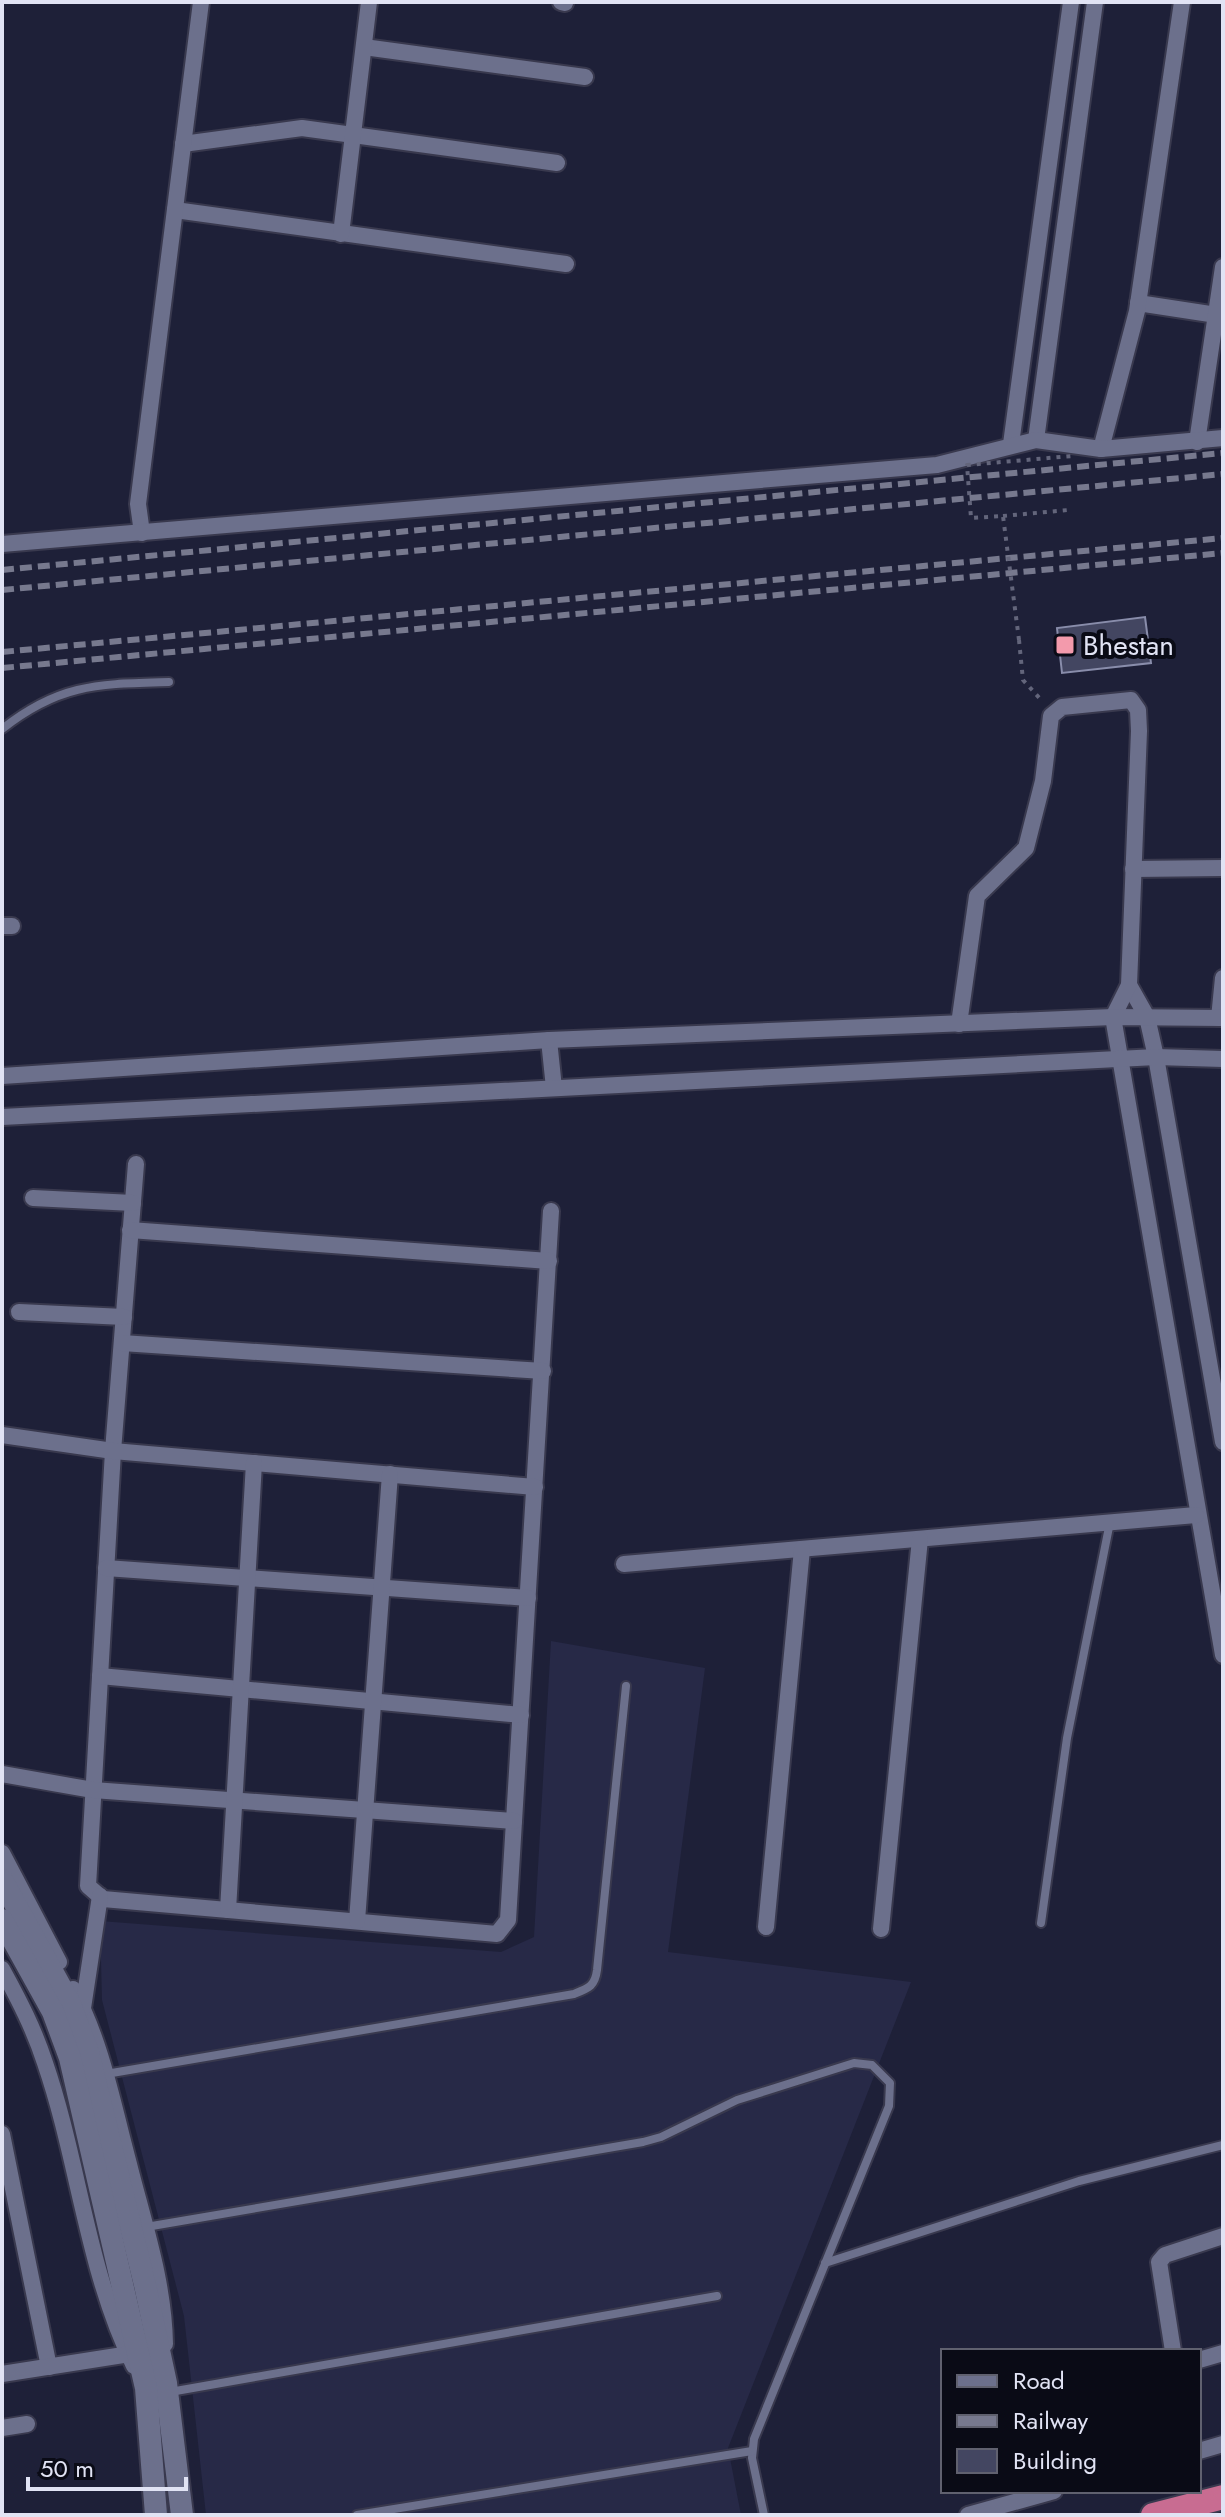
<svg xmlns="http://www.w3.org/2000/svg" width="1225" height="2517" font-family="Jost,sans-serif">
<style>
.built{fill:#272947}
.building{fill:#434661;stroke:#898dab;stroke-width:2}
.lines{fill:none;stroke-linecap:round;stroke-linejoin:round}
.service-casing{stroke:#39394e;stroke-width:12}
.minor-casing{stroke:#39394e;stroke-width:20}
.tertiary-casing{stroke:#39394e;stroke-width:26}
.trunk-casing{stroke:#39394e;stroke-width:28}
.path{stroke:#63657b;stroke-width:4;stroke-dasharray:4 6;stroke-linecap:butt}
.service{stroke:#6c708c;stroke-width:8}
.minor{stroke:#6c708c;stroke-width:16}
.tertiary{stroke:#6c708c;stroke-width:22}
.trunk{stroke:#c86c91;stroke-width:24}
.rail{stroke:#77798e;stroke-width:6;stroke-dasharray:12 6;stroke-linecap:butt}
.path-bridge{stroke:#63657b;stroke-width:4;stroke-dasharray:4 6;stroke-linecap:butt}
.poi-dot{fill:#f39aac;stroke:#0a0b16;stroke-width:3}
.labels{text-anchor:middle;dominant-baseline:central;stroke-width:8;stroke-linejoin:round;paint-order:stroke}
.poi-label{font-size:28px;fill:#e1e3f4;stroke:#0a0b16;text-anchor:start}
</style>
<rect width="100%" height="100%" fill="#1e2038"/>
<polygon class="built" points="551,1641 705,1668 668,1952 911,1982 728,2448 741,2515 206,2515 184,2316 102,2000 100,1921 501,1952 534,1937"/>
<polygon class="building" points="1145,617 1151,663 1062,673 1057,628"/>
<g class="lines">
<g class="service-casing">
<g id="service">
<path d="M2,729C60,683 99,684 169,682"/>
<polyline points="1041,1923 1067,1738 1110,1522"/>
<path d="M106,2074L574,1994C589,1988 595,1986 597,1970L626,1686"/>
<polyline points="146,2227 643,2142 661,2137 737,2100 854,2063 872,2065 890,2083 889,2106 754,2439 752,2458 764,2515"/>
<polyline points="825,2263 1079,2181 1223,2145"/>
<polyline points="170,2392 717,2296"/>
<polyline points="357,2515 752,2451"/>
</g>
</g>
<g class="minor-casing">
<g id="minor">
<polyline points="561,2 565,3"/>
<polyline points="364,47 585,77"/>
<polyline points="183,144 302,128 557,163"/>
<polyline points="175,210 566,264"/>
<polyline points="341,234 369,2"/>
<polyline points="1138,303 1223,316"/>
<polyline points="1036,440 1095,2"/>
<polyline points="1197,442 1223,267"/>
<polyline points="1011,444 1071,2"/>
<polyline points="1101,449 1137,311 1182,2"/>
<polyline points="142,533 138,504 201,2"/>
<polyline points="2,544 937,465 1036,440 1101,449 1223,438"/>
<polyline points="1133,869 1223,868"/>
<polyline points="2,926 12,926"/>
<polyline points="1129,985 1147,1017 1156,1057 1223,1442"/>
<polyline points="1219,1018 1223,978"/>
<polyline points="959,1024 977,896 1026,848 1043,781 1051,716 1062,707 1131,700 1138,710 1139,731 1129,985 1113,1017 1223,1655"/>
<polyline points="549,1040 554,1088"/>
<polyline points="2,1076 549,1040 1113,1017 1223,1018"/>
<polyline points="2,1117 1156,1057 1223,1059"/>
<polyline points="136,1164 113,1451 88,1886 103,1899 497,1934 508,1920 551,1211"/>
<polyline points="33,1198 133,1203"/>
<polyline points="130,1230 549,1261"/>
<polyline points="19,1312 124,1317"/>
<polyline points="122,1343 543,1371"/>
<polyline points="2,1435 113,1451 535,1487"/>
<polyline points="624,1564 1196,1515"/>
<polyline points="106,1568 528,1598"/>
<polyline points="100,1676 521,1715"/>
<polyline points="2,1774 93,1790 514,1821"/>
<polyline points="2,1853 59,1962"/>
<polyline points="228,1910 254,1463"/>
<polyline points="357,1921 390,1474"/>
<polyline points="766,1927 802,1549"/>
<polyline points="881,1929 920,1539"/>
<path d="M2,1969C19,2000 34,2029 45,2063C79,2162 87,2271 134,2366"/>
<path d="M73,1989C102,2043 113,2105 129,2164C144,2224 164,2282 165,2344"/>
<polyline points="83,2008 100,1896"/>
<polyline points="2,2134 49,2367"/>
<polyline points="1173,2351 1159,2262 1165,2255 1223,2236"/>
<polyline points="1199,2360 1223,2353"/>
<polyline points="2,2374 136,2353"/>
<polyline points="2,2428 27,2424"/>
<polyline points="1199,2451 1223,2444"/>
<polyline points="968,2515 1054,2491"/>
</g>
</g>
<g class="tertiary-casing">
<g id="tertiary">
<polyline points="2,1880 70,2004 88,2052 145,2285 166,2383 182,2515"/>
<polyline points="2,1920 53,2012 70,2058 146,2388 156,2515"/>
</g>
</g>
<g class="trunk-casing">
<polyline id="trunk" points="1153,2515 1223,2497"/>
</g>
<g class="path">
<polyline points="1003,516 1068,510"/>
<polyline points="1019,640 1023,680 1043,702"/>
</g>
<use href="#service" class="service"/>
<use href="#minor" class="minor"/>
<use href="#tertiary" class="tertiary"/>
<use href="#trunk" class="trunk"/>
<g class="rail">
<polyline points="2,570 1223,453"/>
<polyline points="2,590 1223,474"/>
<polyline points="2,652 1223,538"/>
<polyline points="2,668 1223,553"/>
</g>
<polyline class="path-bridge" points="1019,640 1003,516 971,518 967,465 1072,456"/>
</g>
<rect class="poi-dot" x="1055" y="635" width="20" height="20" rx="4"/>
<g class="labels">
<g class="poi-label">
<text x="1083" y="645">Bhestan</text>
</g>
</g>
<rect width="1225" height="2517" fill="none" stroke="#e1e3f4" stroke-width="8"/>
<rect x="941" y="2349" width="260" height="144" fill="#0a0b16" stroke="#60616f" stroke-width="2"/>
<rect x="957" y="2375" width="40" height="12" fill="#6c708c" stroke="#60616f" stroke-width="2"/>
<text x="1013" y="2389" font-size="24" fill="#e1e3f4">Road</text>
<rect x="957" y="2415" width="40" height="12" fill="#77798e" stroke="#60616f" stroke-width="2"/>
<text x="1013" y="2429" font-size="24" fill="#e1e3f4">Railway</text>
<rect x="957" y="2449" width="40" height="24" fill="#434661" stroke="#60616f" stroke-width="2"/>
<text x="1013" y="2469" font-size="24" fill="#e1e3f4">Building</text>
<path d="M28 2477v12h158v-12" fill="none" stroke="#e1e3f4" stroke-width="4"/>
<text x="40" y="2477" font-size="24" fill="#e1e3f4" stroke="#0a0b16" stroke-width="6" paint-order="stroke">50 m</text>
</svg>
